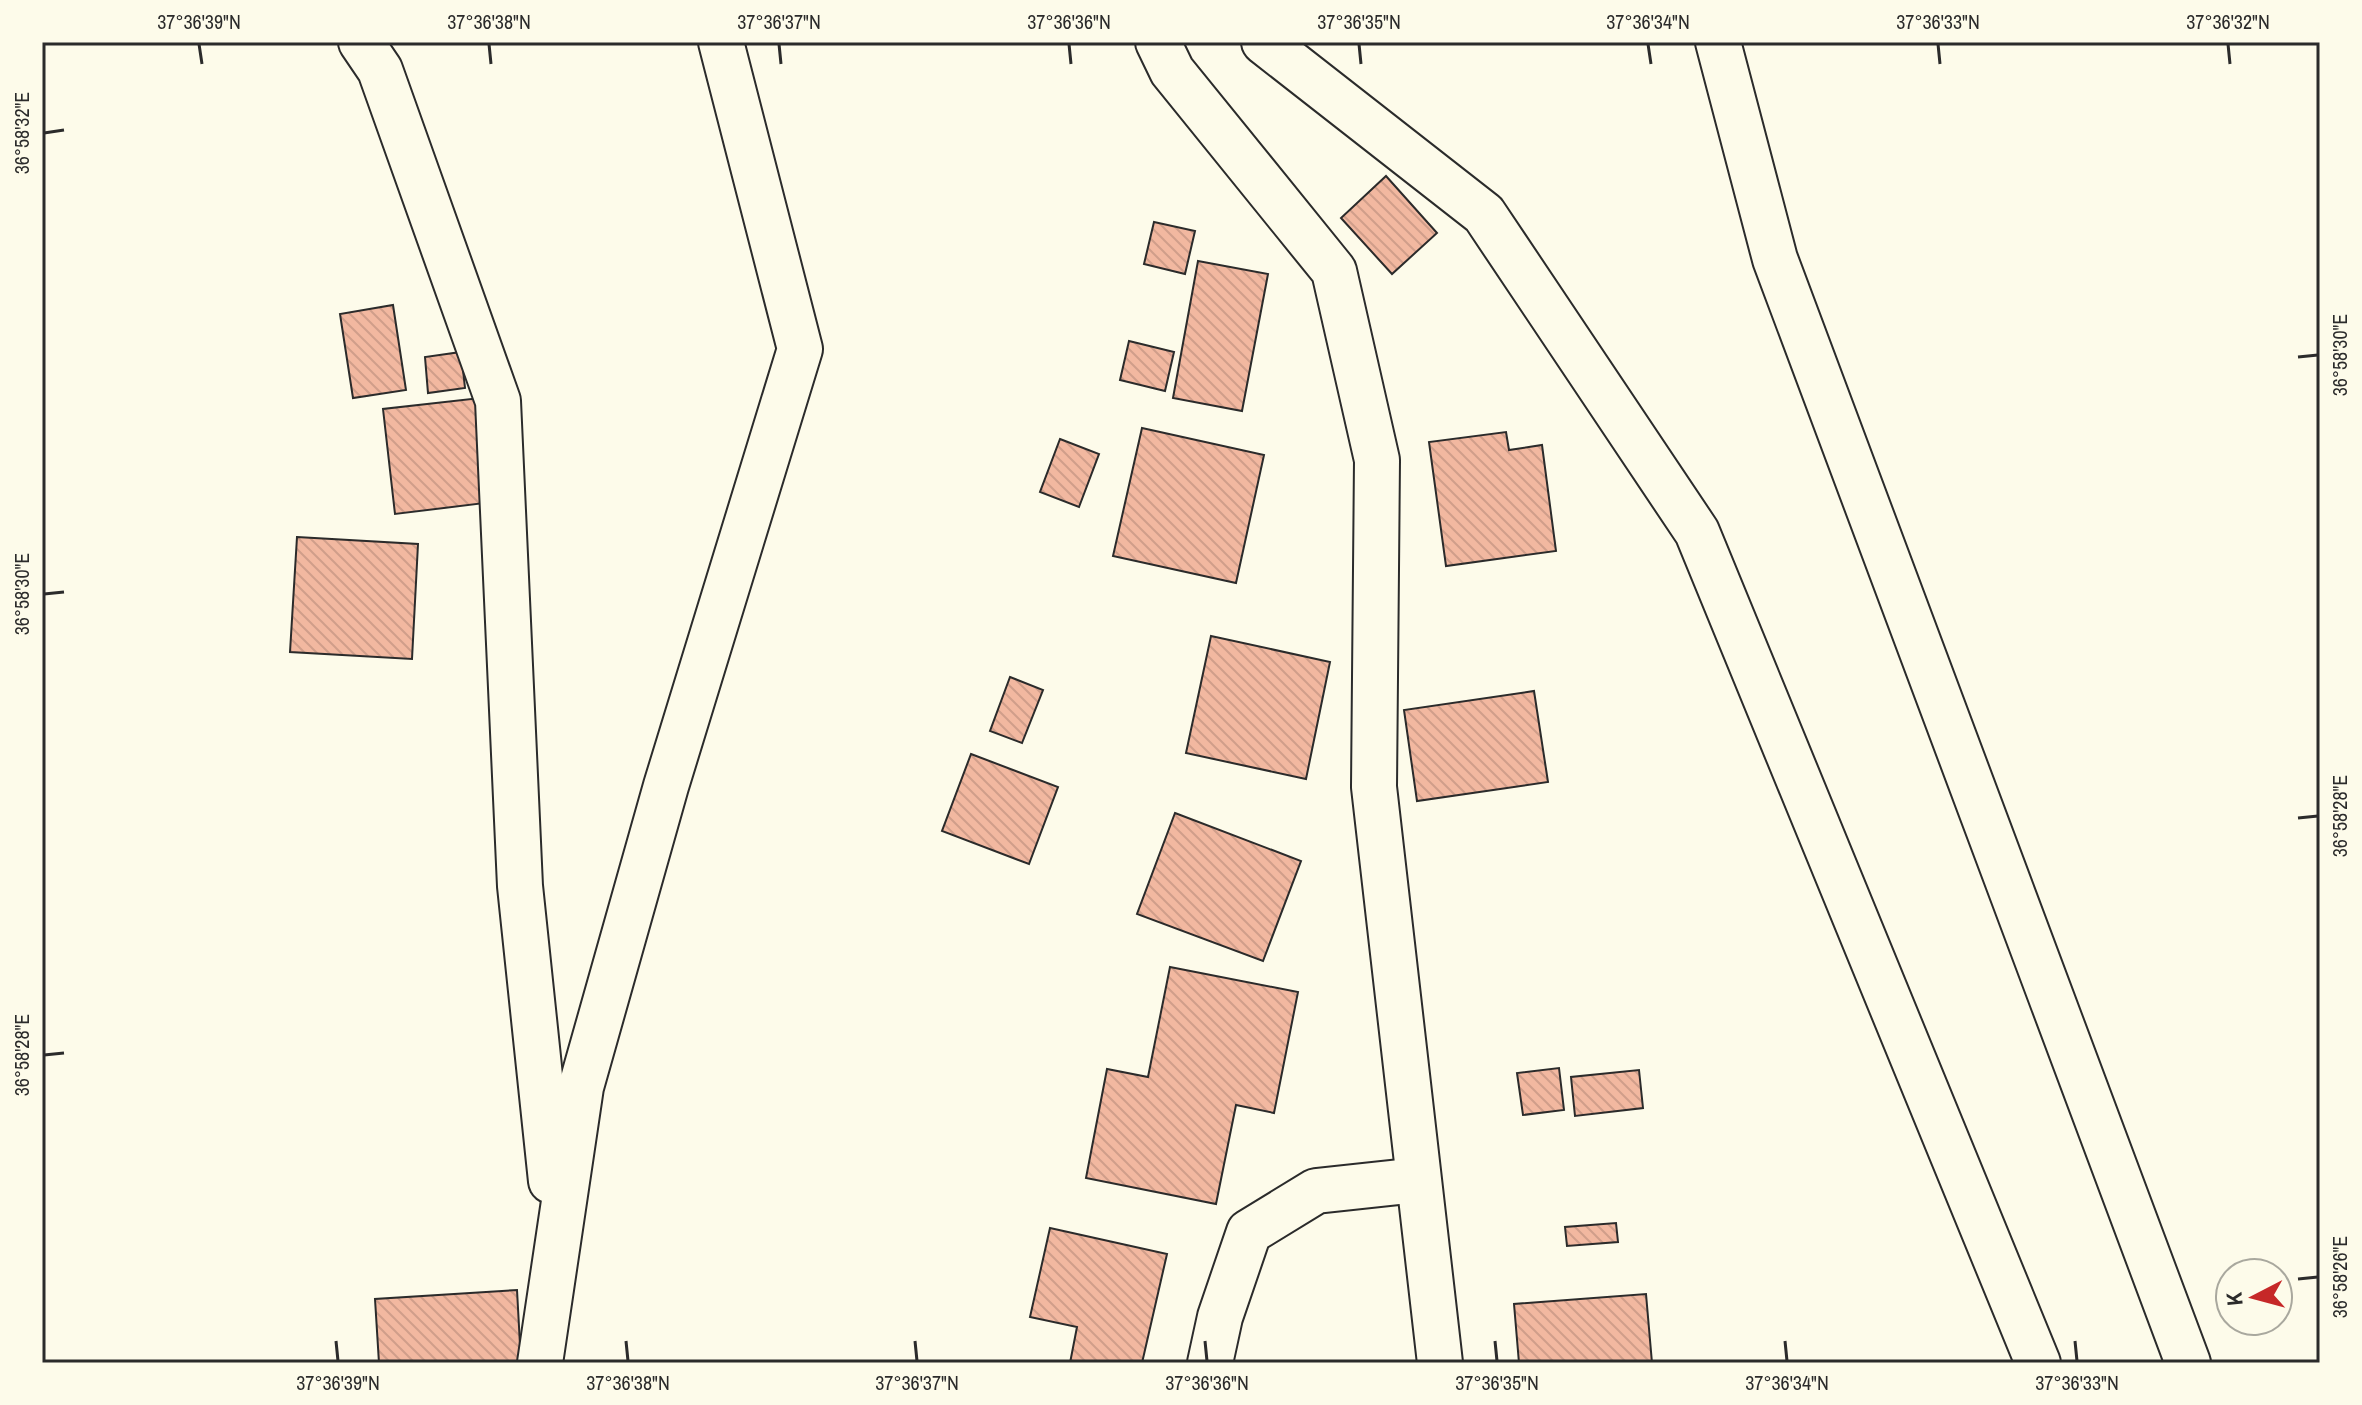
<svg xmlns="http://www.w3.org/2000/svg" width="2362" height="1405" font-family="'Archivo Narrow',sans-serif">
<style>
.building{fill:url(#building-back-hatch);stroke:#2b2b2b;stroke-width:2}
.lines{fill:none;stroke-linecap:round;stroke-linejoin:round}
.street-casing{stroke:#2b2b2b;stroke-width:48}
.secondary-casing{stroke:#2b2b2b;stroke-width:48}
.street{stroke:#fdfbea;stroke-width:44}
.secondary{stroke:#fdfbea;stroke-width:44}
.ticks{fill:none;stroke:#2b2b2b;stroke-width:3}
.neatline{fill:none;stroke:#2b2b2b;stroke-width:3}
.ticks-label{font-size:20px;text-anchor:middle;fill:#2b2b2b}
</style>
<defs>
<pattern id="building-back-hatch" width="6" height="6" patternUnits="userSpaceOnUse" patternTransform="scale(2)"><rect width="6" height="6" fill="#f2b8a0"/><path d="M-1 5l2 2M0 0l6 6M5-1l2 2" fill="none" stroke="#d09e8a"/></pattern>
</defs>
<rect width="100%" height="100%" fill="#fdfbea"/>
<g class="building">
<polygon points="1386,176 1437,233 1392,274 1341,218"/>
<polygon points="1154,222 1195,231 1185,274 1144,264"/>
<polygon points="1198,261 1268,274 1242,411 1173,398"/>
<polygon points="393,305 406,390 353,398 340,314"/>
<polygon points="1129,341 1174,352 1165,391 1120,380"/>
<polygon points="461,352 465,388 428,393 425,357"/>
<polygon points="480,398 493,502 395,514 383,409"/>
<polygon points="1142,428 1264,455 1236,583 1113,556"/>
<polygon points="1506,432 1509,450 1542,445 1556,551 1446,566 1429,442"/>
<polygon points="1060,439 1099,454 1079,507 1040,492"/>
<polygon points="297,537 418,544 412,659 290,652"/>
<polygon points="1211,636 1330,662 1306,779 1186,753"/>
<polygon points="1010,677 1043,690 1022,743 990,731"/>
<polygon points="1534,691 1548,782 1417,801 1404,710"/>
<polygon points="971,754 1058,787 1029,864 942,831"/>
<polygon points="1175,813 1301,861 1263,961 1137,914"/>
<polygon points="1170,967 1298,992 1274,1113 1236,1105 1216,1204 1086,1178 1107,1069 1148,1077"/>
<polygon points="1559,1068 1564,1110 1523,1115 1517,1073"/>
<polygon points="1639,1070 1643,1108 1575,1116 1571,1077"/>
<polygon points="1616,1223 1618,1242 1567,1246 1565,1227"/>
<polygon points="1050,1228 1167,1254 1142,1363 1070,1363 1077,1327 1030,1317"/>
<polygon points="517,1290 521,1363 379,1363 375,1299"/>
<polygon points="1646,1294 1652,1363 1519,1363 1514,1304"/>
</g>
<g class="lines">
<g class="street-casing">
<g id="street">
<polyline points="361,42 380,70 498,401 520,886 551,1181"/>
<polyline points="1158,42 1172,71 1334,271 1377,460 1374,787 1440,1363"/>
<polyline points="1718,42 1775,259 2188,1363"/>
<polyline points="540,1363 581,1087 666,786 800,349 721,42"/>
<polyline points="1210,1363 1220,1317 1249,1232 1316,1191 1418,1180"/>
</g>
</g>
<g class="secondary-casing">
<polyline id="secondary" points="1264,42 1484,214 1697,532 2038,1363"/>
</g>
<use href="#street" class="street"/>
<use href="#secondary" class="secondary"/>
</g>
<path class="ticks" d="M199,44L202,64M489,44L491,64M779,44L781,64M1069,44L1071,64M1359,44L1361,64M1648,44L1651,64M1938,44L1940,64M2228,44L2230,64M44,133L64,130M2298,357L2318,355M44,594L64,592M2298,818L2318,816M44,1055L64,1053M2298,1279L2318,1277M336,1341L338,1361M626,1341L628,1361M915,1341L917,1361M1205,1341L1207,1361M1495,1341L1497,1361M1785,1341L1787,1361M2075,1341L2077,1361"/>
<rect width="2362" height="1405" fill="none" stroke="#fdfbea" stroke-width="88"/>
<g transform="translate(2254 1297) rotate(264)"><circle r="38" fill="#fdfbea" stroke="#a9a89e" stroke-width="2"/>
<path d="M0-6L14 30L0 20L-14 30Z" fill="#c62828"/>
<text y="-12" font-size="22" font-weight="bold" text-anchor="middle" fill="#2b2b2b">K</text>
</g>
<rect x="44" y="44" width="2274" height="1317" class="neatline"/>
<g class="ticks-label">
<text x="199" y="29">37°36'39"N</text>
<text x="489" y="29">37°36'38"N</text>
<text x="779" y="29">37°36'37"N</text>
<text x="1069" y="29">37°36'36"N</text>
<text x="1359" y="29">37°36'35"N</text>
<text x="1648" y="29">37°36'34"N</text>
<text x="1938" y="29">37°36'33"N</text>
<text x="2228" y="29">37°36'32"N</text>
<text transform="translate(22 133) rotate(-90)" y="7">36°58'32"E</text>
<text transform="translate(2340 355) rotate(-90)" y="7">36°58'30"E</text>
<text transform="translate(22 594) rotate(-90)" y="7">36°58'30"E</text>
<text transform="translate(2340 816) rotate(-90)" y="7">36°58'28"E</text>
<text transform="translate(22 1055) rotate(-90)" y="7">36°58'28"E</text>
<text transform="translate(2340 1277) rotate(-90)" y="7">36°58'26"E</text>
<text x="338" y="1390">37°36'39"N</text>
<text x="628" y="1390">37°36'38"N</text>
<text x="917" y="1390">37°36'37"N</text>
<text x="1207" y="1390">37°36'36"N</text>
<text x="1497" y="1390">37°36'35"N</text>
<text x="1787" y="1390">37°36'34"N</text>
<text x="2077" y="1390">37°36'33"N</text>
</g>
</svg>
